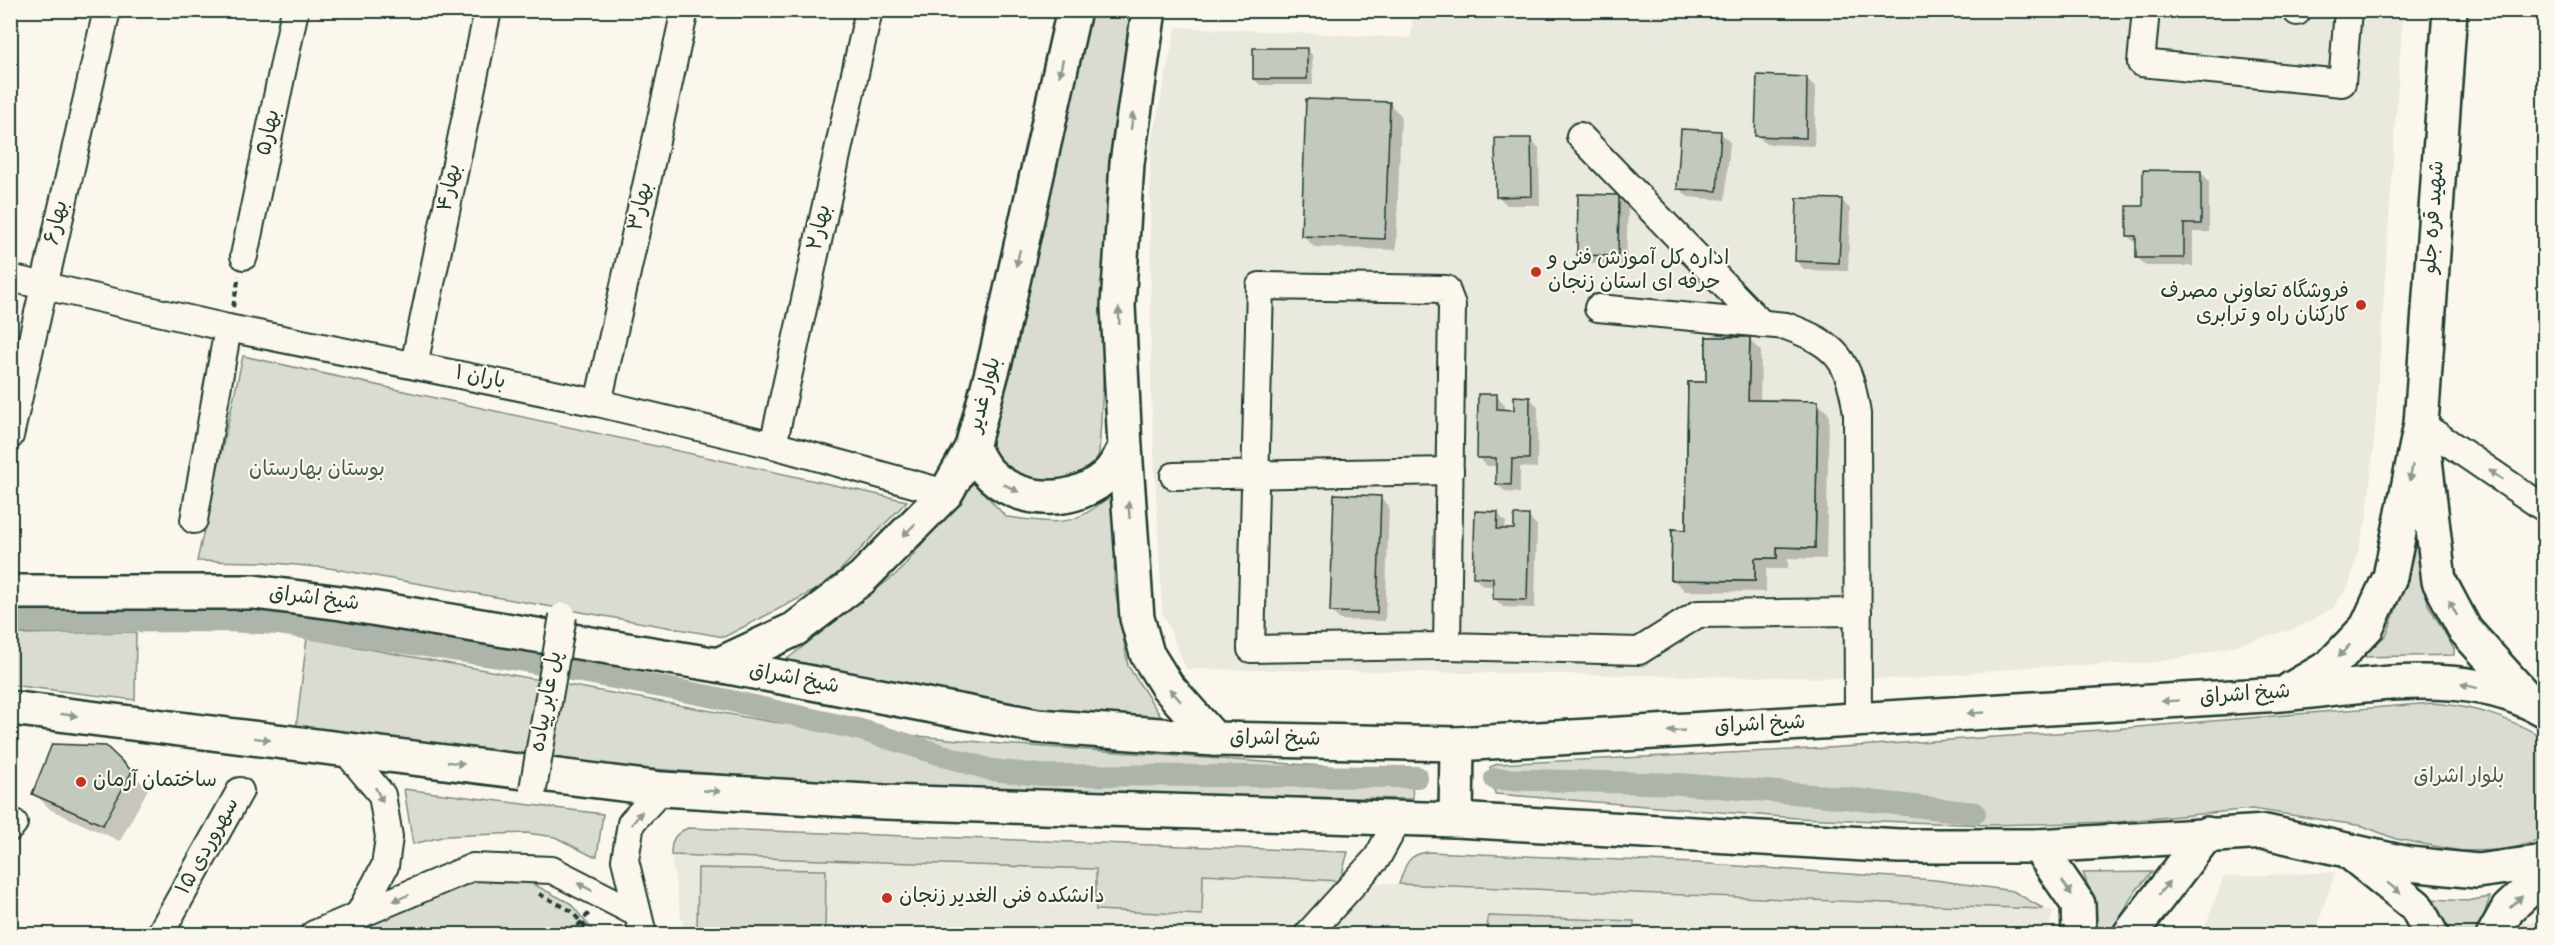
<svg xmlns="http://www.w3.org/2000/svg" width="2555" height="945" font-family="Dekko,'Playpen Sans Arabic',sans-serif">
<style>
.built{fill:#eae9de}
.green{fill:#dbdcd1;stroke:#7d8c82;stroke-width:1.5}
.shadow{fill:#0003}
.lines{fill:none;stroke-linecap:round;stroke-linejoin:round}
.canal{stroke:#adb4aa;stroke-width:22}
.building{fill:#c4c9be;stroke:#1f3d34;stroke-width:1.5;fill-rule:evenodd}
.minor-casing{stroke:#1f3d34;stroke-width:30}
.major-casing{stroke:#1f3d34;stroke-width:38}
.path{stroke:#1f3d34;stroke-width:4;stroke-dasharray:6 4.5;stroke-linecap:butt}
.minor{stroke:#fbf7ec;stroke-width:26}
.major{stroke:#fbf7ec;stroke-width:33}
.minor-bridge-casing{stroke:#1f3d34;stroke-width:30;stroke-linecap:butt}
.minor-bridge{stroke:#fbf7ec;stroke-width:26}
.oneway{fill:#8d9a90}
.poi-dot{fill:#c8321e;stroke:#fbf7ec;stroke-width:2}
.labels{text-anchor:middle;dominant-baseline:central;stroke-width:4.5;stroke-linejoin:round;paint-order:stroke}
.street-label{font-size:21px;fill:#1f3d34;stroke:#fbf7ec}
.poi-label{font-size:21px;fill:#1f3d34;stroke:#fbf7ec;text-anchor:start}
.park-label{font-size:21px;fill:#455d53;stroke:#fbf7ec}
</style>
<rect width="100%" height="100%" fill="#fbf7ec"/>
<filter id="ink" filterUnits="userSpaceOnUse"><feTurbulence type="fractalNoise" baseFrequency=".0167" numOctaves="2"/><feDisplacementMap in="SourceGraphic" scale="12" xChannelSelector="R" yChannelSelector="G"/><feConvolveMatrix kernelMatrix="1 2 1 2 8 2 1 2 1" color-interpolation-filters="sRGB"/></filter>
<g filter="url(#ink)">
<g class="built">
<polygon points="1413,10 2403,11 2375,429 2367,517 2349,585 2333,608 2295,629 2202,654 2150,663 2028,667 1914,679 1186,669 1162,611 1151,394 1150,149 1176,27 1411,38"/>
<polygon points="671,855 1096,869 1096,910 1202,915 1203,874 1450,887 2053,910 2047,934 684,934"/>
<polygon points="2335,872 2315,934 2202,934 2224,877"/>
<polygon points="2544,919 2544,934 2518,934 2523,923"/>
</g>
<g class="green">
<polygon points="1090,11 1135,11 1113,214 1099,453 1092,469 1076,485 1016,478 992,458 992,437 1013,364"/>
<polygon points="243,356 907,501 827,584 724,637 329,568 263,562 197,561"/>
<path d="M973,481L1006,517C1060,523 1072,530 1116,491L1114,583L1128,666L1169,729L773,670L900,571Z"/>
<polygon points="2419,496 2423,569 2428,604 2454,649 2454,655 2362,657 2387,634 2398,604"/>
<polygon points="136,632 135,700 11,685 11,634"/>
<polygon points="307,638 773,722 1001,744 1411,772 1413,799 1036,792 803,780 600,765 296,729"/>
<path d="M2433,703C2475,707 2508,717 2544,738V839L2507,850L2461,851L2396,839L2363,826L2252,809L2117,822L1989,825L1797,818L1495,794L1490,767L1498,764L1811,749L2101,730Z"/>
<polygon points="404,789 603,814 597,856 592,856 555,837 527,833 446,836 413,844"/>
<path d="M688,828L1348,852L1340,881L1203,874L1202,915L1096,910V869L671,855C671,840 674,834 688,828Z"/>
<path d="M1428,852L1695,863L1935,880L2013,891L2044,909L1399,884C1405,866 1407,854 1428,852Z"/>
<polygon points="698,868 826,870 825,934 697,934"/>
<path d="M2152,872L2133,894L2112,934H2094C2097,911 2092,894 2083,873Z"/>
<polygon points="494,876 531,883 570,903 596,934 354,934 368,928 392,908 459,879"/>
<polygon points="2490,897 2478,934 2446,934 2433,899 2467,901"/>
<polygon points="1488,916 1634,921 1633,934 1487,934"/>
</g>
<g class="shadow">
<polygon points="1307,49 1312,55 1313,85 1260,85 1254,79"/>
<polygon points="1807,79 1816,87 1814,146 1766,144 1757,135"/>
<polygon points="1389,104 1401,115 1396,250 1314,247 1303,235"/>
<polygon points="1721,133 1730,142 1725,200 1688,197 1679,188"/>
<polygon points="1530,139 1539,148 1540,205 1507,205 1498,196"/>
<polygon points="2201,172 2209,181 2209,232 2193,232 2193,266 2146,266 2137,257 2137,245 2128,236 2144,208"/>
<polygon points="1619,196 1628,205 1626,265 1587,263 1578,255"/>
<polygon points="1841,200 1850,209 1848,271 1805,270 1796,261"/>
<polygon points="1749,339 1761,351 1760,402 1817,402 1829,414 1826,559 1788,558 1788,569 1766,569 1766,592 1685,591 1673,579 1687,531 1707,384"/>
<polygon points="1497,396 1505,405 1505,411 1515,411 1530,398 1538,407 1537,468 1520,467 1520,493 1506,492 1497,484 1498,466 1487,466 1478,457"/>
<polygon points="1380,498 1389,506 1385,621 1340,620 1331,611"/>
<polygon points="1497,513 1506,522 1505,530 1515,530 1528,517 1537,525 1535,608 1503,607 1494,598 1495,586 1483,586 1474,577"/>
<polygon points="105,748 148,789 120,841 51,810 34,793"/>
</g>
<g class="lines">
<g class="canal">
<polyline points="10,622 228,621 279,624 513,659 709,696 861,730 991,770 1041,775 1417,777"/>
<polyline points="1495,779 1679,784 1827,796 1975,813"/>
</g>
</g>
<g class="building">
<rect x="1253" y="48" width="54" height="31"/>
<polygon points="1757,75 1807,77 1806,138 1755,136"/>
<polygon points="1306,99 1390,102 1385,239 1301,236"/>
<polygon points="1681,129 1721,131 1717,191 1677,189"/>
<polygon points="1495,138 1531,138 1532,196 1496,197"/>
<polygon points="2143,170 2201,171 2201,224 2184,224 2184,258 2136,258 2136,236 2127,236 2127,206 2143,206"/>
<polygon points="1578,194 1619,195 1618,256 1577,255"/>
<polygon points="1797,198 1842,199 1839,263 1795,261"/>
<path d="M1706,337H1750L1748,400L1818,401L1815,548L1777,547V558H1755V581L1671,580L1672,529L1686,530L1688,382H1706ZM1737,426H1780V503L1736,502Z"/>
<polygon points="1706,337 1750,337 1748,400 1818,401 1815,548 1777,547 1777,558 1755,558 1755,581 1671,580 1672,529 1686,530 1688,382 1706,382"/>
<polygon points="1478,394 1497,394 1497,409 1514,410 1514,396 1530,397 1529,459 1512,459 1511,485 1496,484 1496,458 1477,458"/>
<polygon points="1334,494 1381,496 1377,613 1330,612"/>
<polygon points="1475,511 1498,512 1497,529 1514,529 1514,515 1529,515 1527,600 1493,599 1493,578 1473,577"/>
<polygon points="52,744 106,746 132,771 103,825 32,794"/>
</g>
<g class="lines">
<g class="minor-casing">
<g id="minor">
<polyline points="2146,10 2141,63 2342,83 2348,10"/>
<polyline points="2297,12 2297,10"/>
<polyline points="1580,136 1762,324"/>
<polyline points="244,256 295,10"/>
<polyline points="10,278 228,328 598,403 773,445 946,493"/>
<path d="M1598,308L1786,326C1838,345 1849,360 1857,414L1858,720"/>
<polyline points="414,365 488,10"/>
<polyline points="598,403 685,10"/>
<polyline points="2421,424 2544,508"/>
<polyline points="10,436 107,10"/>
<polyline points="773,445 869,10"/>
<polyline points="1174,476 1450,471"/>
<polyline points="194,520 228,328"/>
<polyline points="1447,646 1452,305 1446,289 1260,286 1251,649 1437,646 1447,646 1639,651 1698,614 1858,612"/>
<polyline points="344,749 382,795 389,837 385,866 358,916"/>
<polyline points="10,828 14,823"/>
<polyline points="160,934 240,791"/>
<polyline points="314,934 473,867 552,870 638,914"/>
<polyline points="643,934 625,860 631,823 662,789"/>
<polyline points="1308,934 1377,858 1399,818"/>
</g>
</g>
<g class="major-casing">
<g id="major">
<polyline points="1149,10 1127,163 1118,306 1125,448 1137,618 1147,654 1167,686 1214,739"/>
<polyline points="2421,424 2450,10"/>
<path d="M972,447C976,454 981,464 986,470C1017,506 1078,506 1110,472C1116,465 1120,456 1125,448"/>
<path d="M10,592H254L341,603L718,665L1037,726L1214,739L1457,744L2282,694C2367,686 2467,665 2544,710"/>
<polyline points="718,665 795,629 862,578 946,493 972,447 996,357 1074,10"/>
<polyline points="2291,689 2329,667 2367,627 2390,577 2421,424 2439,581 2465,630 2530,702"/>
<polyline points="10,708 662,789 884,802 1456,820 1899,846 2038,846 2266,832 2409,864 2477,871 2544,862"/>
<polyline points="1456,820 1457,744"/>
<polyline points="2038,846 2078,904 2079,934"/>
<polyline points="2353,855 2416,906 2431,934"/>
<polyline points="2130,934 2207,834"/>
<polyline points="2494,934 2508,909 2544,875"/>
</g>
</g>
<g class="path">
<polyline points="233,307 239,276"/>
<polyline points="539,894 570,910 592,934"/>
<polyline points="571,934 589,913"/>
</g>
<use href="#minor" class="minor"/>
<use href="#major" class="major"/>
<g class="minor-bridge-casing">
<polyline id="minor-bridge" points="533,789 563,616"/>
</g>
<use href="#minor-bridge" class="minor-bridge"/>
</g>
<defs><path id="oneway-solid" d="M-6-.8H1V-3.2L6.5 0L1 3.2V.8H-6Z" transform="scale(1.5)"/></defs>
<g class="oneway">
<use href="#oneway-solid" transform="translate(1061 68) rotate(103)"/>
<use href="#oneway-solid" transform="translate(1132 121) rotate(-83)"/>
<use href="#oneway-solid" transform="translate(1018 258) rotate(103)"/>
<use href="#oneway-solid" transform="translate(1119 316) rotate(-92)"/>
<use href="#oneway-solid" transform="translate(2411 473) rotate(101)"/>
<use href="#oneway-solid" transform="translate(2496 475) rotate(-146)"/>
<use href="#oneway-solid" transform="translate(1011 488) rotate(27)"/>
<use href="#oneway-solid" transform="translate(1129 510) rotate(-94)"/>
<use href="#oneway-solid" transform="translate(909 530) rotate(135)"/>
<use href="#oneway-solid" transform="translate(2453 608) rotate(-118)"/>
<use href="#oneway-solid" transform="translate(2344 651) rotate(133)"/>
<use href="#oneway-solid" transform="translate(2469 686) rotate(-166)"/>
<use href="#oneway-solid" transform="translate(1175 695) rotate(-132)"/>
<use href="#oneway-solid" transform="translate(2170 701) rotate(177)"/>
<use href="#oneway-solid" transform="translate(1976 713) rotate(177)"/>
<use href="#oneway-solid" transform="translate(69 715) rotate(7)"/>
<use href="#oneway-solid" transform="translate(1676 731) rotate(177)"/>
<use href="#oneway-solid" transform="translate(262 739) rotate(7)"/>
<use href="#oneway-solid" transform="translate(456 763) rotate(7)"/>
<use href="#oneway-solid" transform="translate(712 791) rotate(3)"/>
<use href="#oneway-solid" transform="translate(379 795) rotate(64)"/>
<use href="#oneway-solid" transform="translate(637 818) rotate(-52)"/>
<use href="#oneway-solid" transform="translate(585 887) rotate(-153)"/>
<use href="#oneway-solid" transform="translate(2067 888) rotate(55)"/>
<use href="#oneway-solid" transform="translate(2164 888) rotate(-52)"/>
<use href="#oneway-solid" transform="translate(2394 888) rotate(39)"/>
<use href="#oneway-solid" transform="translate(401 898) rotate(157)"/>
<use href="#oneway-solid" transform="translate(2516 902) rotate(-43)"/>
</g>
</g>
<g class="poi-dot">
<circle cx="1536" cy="272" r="6"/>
<circle cx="2361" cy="305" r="6"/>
<circle cx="81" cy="782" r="6"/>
<circle cx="887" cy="898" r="6"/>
</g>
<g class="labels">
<g class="street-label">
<text transform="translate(270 133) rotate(-78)">بهار۵</text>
<text transform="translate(451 188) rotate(-78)">بهار۴</text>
<text transform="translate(642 207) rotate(-78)">بهار۳</text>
<text transform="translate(2435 217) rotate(-86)">شهید قره جلو</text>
<text transform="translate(58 223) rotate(-77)">بهار۶</text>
<text transform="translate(821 228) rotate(-78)">بهار۲</text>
<text transform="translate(480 379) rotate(11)">باران ۱</text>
<text transform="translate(986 395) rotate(-75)">بلوار غدیر</text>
<text transform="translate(314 600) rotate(7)">شیخ اشراق</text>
<text transform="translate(794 680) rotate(11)">شیخ اشراق</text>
<text transform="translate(2245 696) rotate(-4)">شیخ اشراق</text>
<text transform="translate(548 702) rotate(-80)">پل عابر پیاده</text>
<text transform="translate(1760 726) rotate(-3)">شیخ اشراق</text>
<text transform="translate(1275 740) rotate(1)">شیخ اشراق</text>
<text transform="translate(209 847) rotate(-61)">سهروردی ۱۵</text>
</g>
<g class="poi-label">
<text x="1548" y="260">اداره کل آموزش فنی و<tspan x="1548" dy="24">حرفه ای استان زنجان</tspan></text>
<text x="2349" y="293" text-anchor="end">فروشگاه تعاونی مصرف<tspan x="2349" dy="24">کارکنان راه و ترابری</tspan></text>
<text x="93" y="782">ساختمان آرمان</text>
<text x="899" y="898">دانشکده فنی الغدیر زنجان</text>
</g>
<g class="park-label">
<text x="317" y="471">بوستان بهارستان</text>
<text x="2459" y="778">بلوار اشراق</text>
</g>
</g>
<rect width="2555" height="945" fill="none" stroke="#fbf7ec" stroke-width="36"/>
<rect x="18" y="18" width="2519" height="909" fill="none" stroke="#1f3d34" stroke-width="2" filter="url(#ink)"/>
</svg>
